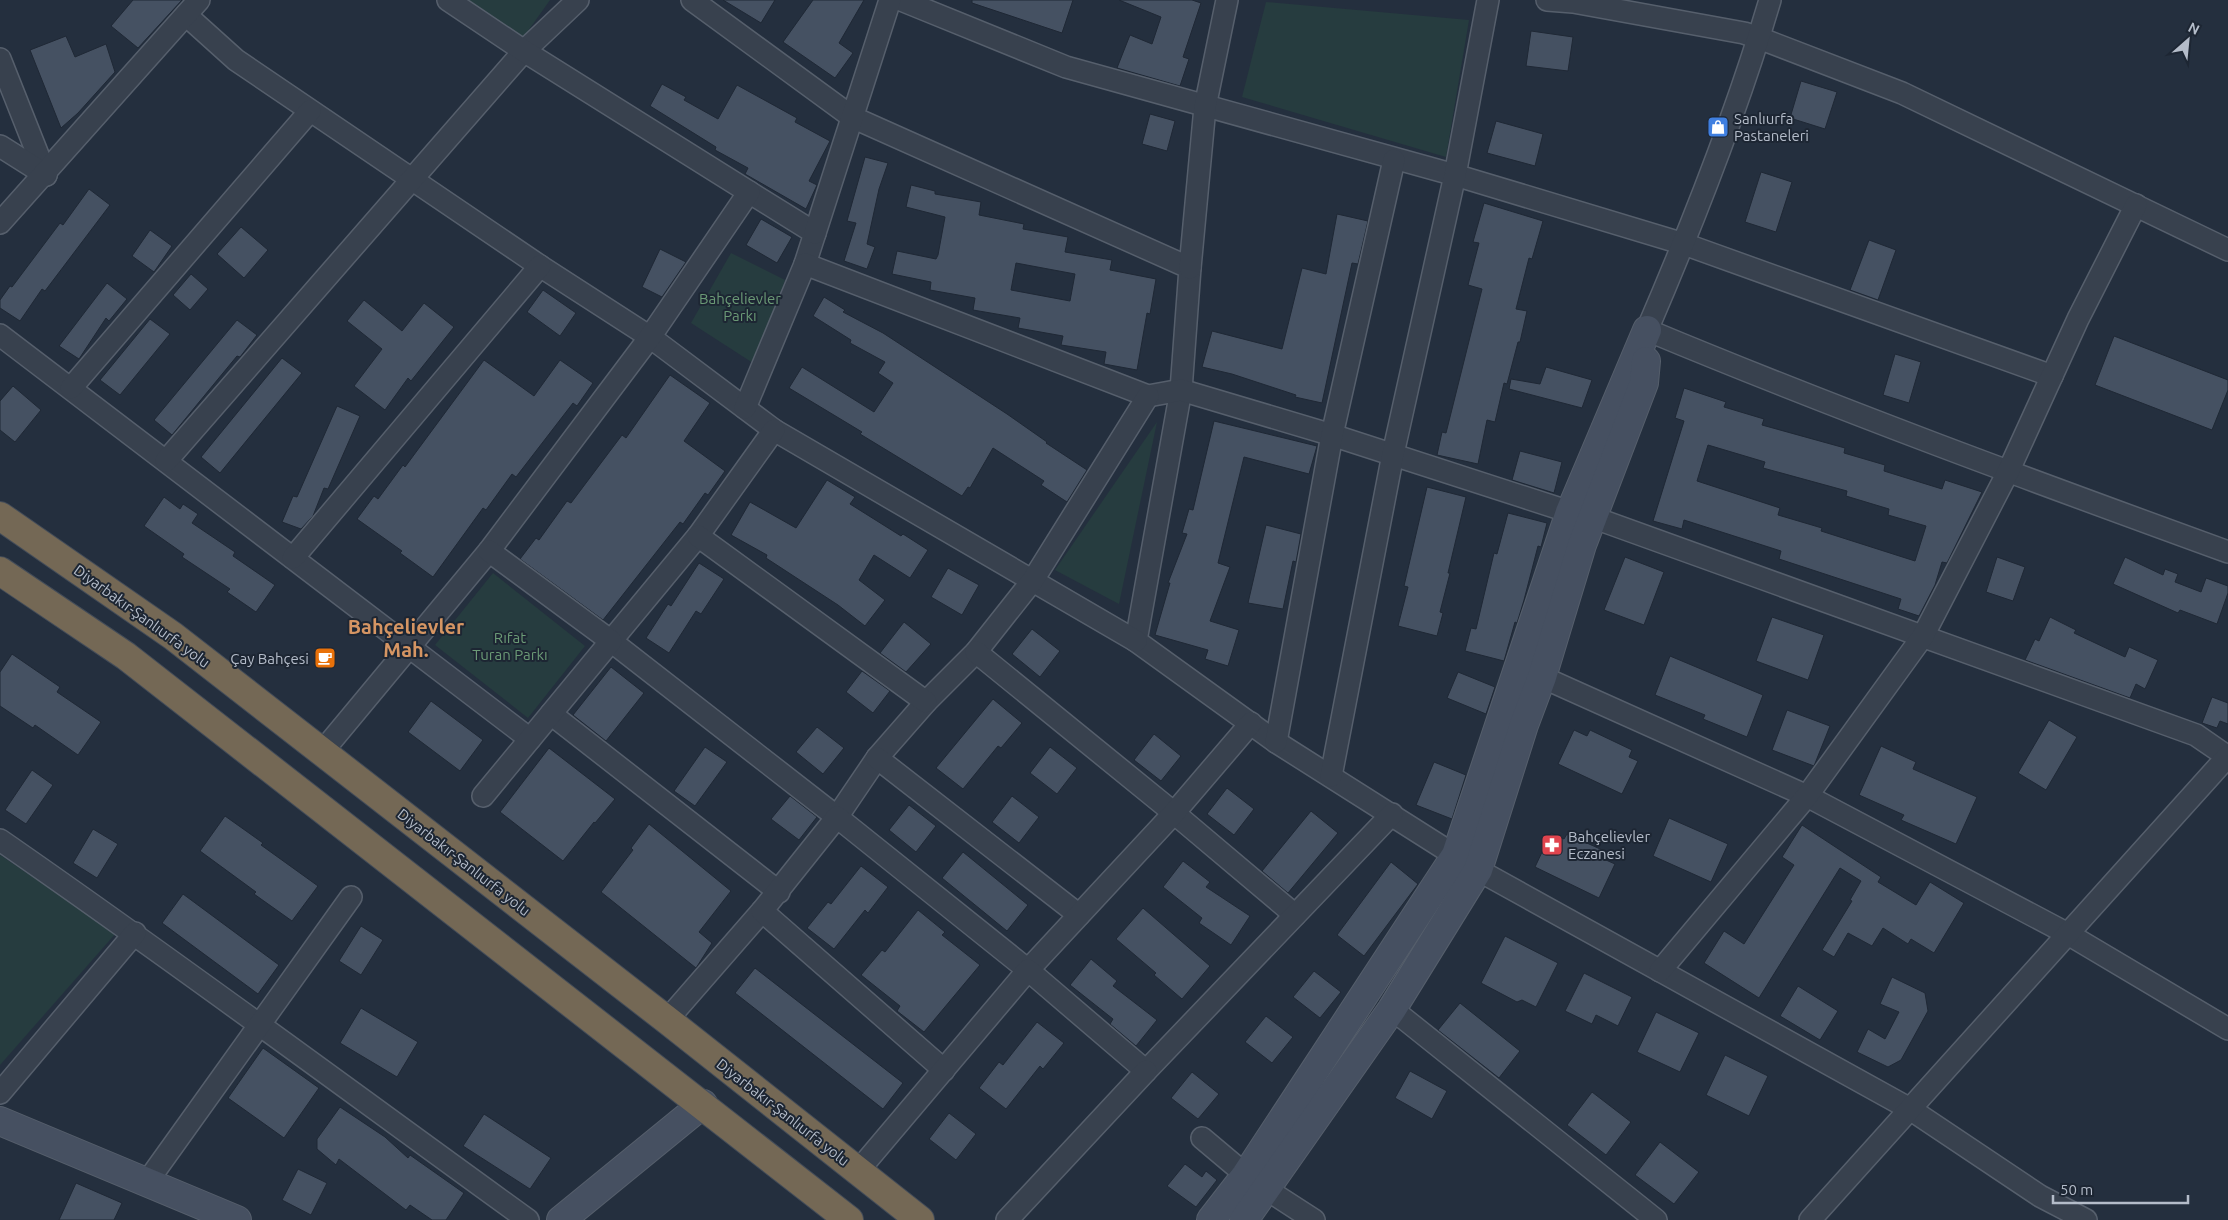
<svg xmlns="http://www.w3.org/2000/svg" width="2228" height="1220" font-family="Ubuntu,sans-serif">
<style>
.green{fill:#263c3f}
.building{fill:#455162;stroke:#1f2835;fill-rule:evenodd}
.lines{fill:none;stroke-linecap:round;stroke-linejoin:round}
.street-casing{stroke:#565f6c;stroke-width:24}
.secondary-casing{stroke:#565f6c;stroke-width:30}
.highway-casing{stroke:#434c59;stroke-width:30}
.street{stroke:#38414e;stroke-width:21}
.secondary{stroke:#465061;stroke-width:28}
.highway{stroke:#746855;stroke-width:28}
.labels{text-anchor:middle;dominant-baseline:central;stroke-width:4;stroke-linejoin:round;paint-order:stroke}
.poi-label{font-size:15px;fill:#b4bcc9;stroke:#1d2633;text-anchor:start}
.park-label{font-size:15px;fill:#6b9a76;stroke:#1d2633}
.street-label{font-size:15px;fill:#b4bcc9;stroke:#1d2633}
.district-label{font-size:20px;font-weight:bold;fill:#d59563;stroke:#1d2633}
</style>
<rect width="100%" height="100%" fill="#242f3e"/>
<g class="green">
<polygon points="468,0 550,0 523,38"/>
<polygon points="1266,2 1469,20 1446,157 1242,97"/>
<polygon points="731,253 785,280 756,365 691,323"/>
<polygon points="1157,422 1119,604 1055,570"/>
<polygon points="493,573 585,646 528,718 435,645"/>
<polygon points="0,855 116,933 0,1065"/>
</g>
<g class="building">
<polygon points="133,0 182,0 138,48 111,26"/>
<polygon points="723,0 775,0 761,23"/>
<polygon points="813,0 864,0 839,43 853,53 835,78 783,42"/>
<polygon points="972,0 1073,0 1062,33 972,3"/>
<polygon points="1119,0 1192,0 1201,3 1183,57 1189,59 1180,86 1117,68 1130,35 1152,44 1161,17"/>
<polygon points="1531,31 1573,37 1568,71 1526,66"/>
<polygon points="66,36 75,57 106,44 115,72 78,113 61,128 30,50"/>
<polygon points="1801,81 1837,92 1825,129 1790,118"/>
<polygon points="662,84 686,97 684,100 718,119 737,85 797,118 795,122 830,141 809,181 817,185 806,209 745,174 748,168 715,150 716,147 650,106"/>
<polygon points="1150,114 1175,121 1167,151 1142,144"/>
<polygon points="1496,121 1543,134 1535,166 1487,153"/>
<polygon points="865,157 888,163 879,189 867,244 875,247 867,269 844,261 856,223 847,221"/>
<polygon points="1761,172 1792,182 1776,232 1745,222"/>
<path d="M911,185L935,191V194L981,202L979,215L1024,224L1023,229L1068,237L1065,252L1112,260L1110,270L1156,279L1150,314L1147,313L1137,370L1104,364L1106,352L1061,345L1063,336L1018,328L1020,318L973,310L975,298L930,290L931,282L892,274L897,251L936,259L938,255L945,217L906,207ZM1016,263L1075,274L1070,301L1011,290Z"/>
<polygon points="89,189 110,205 45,291 42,289 20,321 0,308 0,300 10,286 12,287 60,223 63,225"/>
<polygon points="1484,203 1543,221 1532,259 1529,258 1516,309 1527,311 1520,342 1518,342 1507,384 1504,383 1495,422 1487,420 1478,464 1437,455 1442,432 1446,433 1482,289 1468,285 1479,243 1473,242"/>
<polygon points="1337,214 1368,221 1358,264 1352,263 1322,403 1295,397 1296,395 1232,374 1202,367 1212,331 1282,349 1302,268 1326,274"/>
<polygon points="761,219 792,237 777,263 746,245"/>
<polygon points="241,227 268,250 244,278 217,254"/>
<polygon points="150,230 172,246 154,272 132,256"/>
<polygon points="1869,240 1896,250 1878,300 1850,290"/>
<polygon points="660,249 686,262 662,297 642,287"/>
<polygon points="191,274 208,289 190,310 173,295"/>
<polygon points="107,283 127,299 109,321 106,318 79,359 59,346"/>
<polygon points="543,290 576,313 560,336 527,312"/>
<polygon points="824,297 845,310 843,312 883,333 1007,414 1047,442 1046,443 1087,470 1067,502 1041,485 1044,481 993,448 970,488 968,487 962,496 860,434 862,432 789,388 802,367 874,412 893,383 878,373 885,362 850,343 851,340 813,316"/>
<polygon points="364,300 402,331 424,303 454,327 411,381 408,378 385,410 354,386 382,349 347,321"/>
<polygon points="150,319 170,334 120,395 100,380"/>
<polygon points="237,320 257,335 240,357 237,356 172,435 154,420"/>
<polygon points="2114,336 2228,380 2228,390 2212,430 2095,385"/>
<polygon points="1895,354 1921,362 1909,403 1883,395"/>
<polygon points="282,358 302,373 220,473 201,457"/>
<polygon points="484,360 534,396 560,360 593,383 577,406 573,403 516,477 512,474 486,510 483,508 433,577 400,553 402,551 357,519 374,496 378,499 403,465 405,467"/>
<polygon points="1546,367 1592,380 1582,408 1509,389 1511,379 1540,384"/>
<polygon points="670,375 710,403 684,441 725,471 708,495 705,493 683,524 680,522 603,620 520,559 536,538 539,540 567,501 571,503 622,435 626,438"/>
<polygon points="13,386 41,410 15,442 0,430 0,401"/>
<path d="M1684,388L1726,402L1724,407L1764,419L1762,425L1845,448L1844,453L1885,465L1884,471L1942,489L1945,480L1982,492L1947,563L1942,562L1935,585L1919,616L1898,609L1901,599L1779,559L1781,551L1684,520L1682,529L1653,521L1684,421L1675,418ZM1708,445L1765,462L1763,468L1847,491L1846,496L1889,509L1888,515L1926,526L1915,561L1821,531L1822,528L1778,515L1780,508L1697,481Z"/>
<polygon points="337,406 360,416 328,489 324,488 313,516 301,529 282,522 293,496 297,497"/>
<polygon points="1214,421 1317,446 1309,474 1244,457 1218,563 1230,567 1210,621 1239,630 1228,666 1205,659 1208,650 1155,635 1170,583 1168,583 1187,534 1182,533 1189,509 1193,510"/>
<polygon points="1520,451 1562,462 1554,493 1512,480"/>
<polygon points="827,480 855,497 850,504 901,536 903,534 928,550 910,578 874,555 859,580 885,600 865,626 838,605 766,558 767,555 731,535 750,502 796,528"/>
<polygon points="1427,487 1466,497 1448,573 1450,573 1440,612 1443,613 1437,636 1398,626 1408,587 1404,586"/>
<polygon points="164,497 180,509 183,504 198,514 192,523 235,552 233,556 275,585 256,612 227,592 230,589 182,557 184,554 144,526"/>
<polygon points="1508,513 1547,523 1541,547 1538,546 1524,600 1517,623 1515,622 1504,661 1465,651 1471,628 1476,629 1494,553 1497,554"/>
<polygon points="1266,525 1301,534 1296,562 1293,561 1283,609 1248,603"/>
<polygon points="1625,557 1664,572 1644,625 1604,610"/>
<polygon points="1997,557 2025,567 2013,601 1986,592"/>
<polygon points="2125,557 2163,575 2165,569 2178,574 2175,582 2201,592 2206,578 2228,586 2228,593 2217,624 2180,610 2178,613 2113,584"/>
<polygon points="699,563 724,579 701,614 696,611 669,653 646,638 668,604 671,606"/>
<polygon points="948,568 979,585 962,615 931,597"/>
<polygon points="1772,617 1824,635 1808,680 1756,661"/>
<polygon points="2050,617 2076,630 2074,633 2125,657 2129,647 2158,660 2145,689 2136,684 2130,698 2025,660 2035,639 2039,641"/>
<polygon points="904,622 931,644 906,672 880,653"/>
<polygon points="1032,629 1060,651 1040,677 1012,654"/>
<polygon points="12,654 60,687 57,692 101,722 78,755 35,725 33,728 0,706 0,672"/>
<polygon points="1670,656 1763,695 1747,737 1703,719 1705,715 1655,695"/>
<polygon points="611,667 644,693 606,741 573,715"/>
<polygon points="862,671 890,691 873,713 846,692"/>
<polygon points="1458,672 1495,687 1486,714 1447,698"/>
<polygon points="2212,697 2228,703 2228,724 2220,721 2217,728 2202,723"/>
<polygon points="993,699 1022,723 1001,748 998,746 963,789 936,768"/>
<polygon points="431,701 483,740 460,771 408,732"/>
<polygon points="1787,710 1830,726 1814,766 1772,750"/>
<polygon points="2049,720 2077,737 2046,790 2018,773"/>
<polygon points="817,727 844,748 823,774 796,752"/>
<polygon points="1574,730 1587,736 1590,730 1632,750 1629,757 1638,761 1622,794 1558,764"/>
<polygon points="1154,734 1181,756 1161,781 1134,760"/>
<polygon points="1881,746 1916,762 1913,769 1977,797 1956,844 1901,820 1904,815 1859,795"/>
<polygon points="705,747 727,762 695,806 674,791"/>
<polygon points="1050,747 1077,768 1057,794 1030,773"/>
<polygon points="549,748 615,799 595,823 594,822 563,861 500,812"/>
<polygon points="1434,762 1466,775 1452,819 1416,805"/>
<polygon points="32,770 53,785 26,824 5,810"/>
<polygon points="1227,788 1254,809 1234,835 1207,814"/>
<polygon points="790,796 817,817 799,840 771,819"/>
<polygon points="1012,796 1039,817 1019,843 992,822"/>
<polygon points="909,805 936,826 916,852 889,830"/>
<polygon points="1311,811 1338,833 1288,893 1262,871"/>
<polygon points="225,816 263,843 261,845 318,886 292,921 254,894 256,892 200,851"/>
<polygon points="1669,818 1728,844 1711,882 1653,856"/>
<polygon points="649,824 731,891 699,932 712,943 696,968 601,892 633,850 631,848"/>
<polygon points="1802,825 1881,877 1878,882 1916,905 1930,882 1964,903 1934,953 1911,939 1908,944 1883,928 1872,946 1848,933 1834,957 1822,950 1852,901 1850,900 1861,881 1840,868 1759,998 1704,963 1724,931 1744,944 1794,865 1782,857"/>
<polygon points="93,829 118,844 97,878 73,863"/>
<polygon points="1551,833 1564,839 1567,834 1609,853 1606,860 1615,864 1599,898 1535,867"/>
<polygon points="963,852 1028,905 1007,931 942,878"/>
<polygon points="1183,861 1210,882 1206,887 1250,916 1231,945 1199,923 1202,918 1163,887"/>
<polygon points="1391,862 1418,884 1364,956 1337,935"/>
<polygon points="861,866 888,887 868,913 865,910 834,949 807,928 828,902 831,904"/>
<polygon points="183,894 279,965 258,994 162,923"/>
<polygon points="1143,908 1210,966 1182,999 1154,975 1156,973 1116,939"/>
<polygon points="918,910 945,932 942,935 980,965 924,1032 897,1011 900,1006 861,975 882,950 885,952"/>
<polygon points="361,926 383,940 361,975 339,961"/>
<polygon points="1505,936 1558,963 1536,1007 1522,1000 1517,1002 1481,983"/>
<polygon points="1091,959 1117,981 1113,986 1157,1020 1136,1046 1110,1024 1113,1019 1070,985"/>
<polygon points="755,968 903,1083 883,1109 735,993"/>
<polygon points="1314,971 1341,992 1320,1018 1293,997"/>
<polygon points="1584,973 1632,997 1618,1026 1596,1015 1592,1024 1565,1011"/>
<polygon points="1892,977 1925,993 1928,1011 1901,1060 1888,1067 1857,1052 1868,1029 1885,1039 1899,1012 1880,1004"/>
<polygon points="1798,986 1838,1011 1820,1040 1780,1016"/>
<polygon points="1460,1003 1520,1051 1499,1078 1438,1030"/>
<polygon points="361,1008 418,1042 397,1077 340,1043"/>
<polygon points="1656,1012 1699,1033 1680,1072 1637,1052"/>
<polygon points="1266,1016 1293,1037 1272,1063 1245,1042"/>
<polygon points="1037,1022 1064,1043 1043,1069 1040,1066 1006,1109 979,1088 999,1062 1003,1065"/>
<polygon points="263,1048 319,1088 284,1138 228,1098"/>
<polygon points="1725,1055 1768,1076 1749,1116 1706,1095"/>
<polygon points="1410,1071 1447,1091 1432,1119 1395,1098"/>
<polygon points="1192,1072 1219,1094 1198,1119 1171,1098"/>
<polygon points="1592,1092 1631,1122 1606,1155 1567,1125"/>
<polygon points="340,1107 385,1137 408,1158 410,1155 464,1193 446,1220 432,1220 410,1205 406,1210 339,1159 336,1165 317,1149 317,1139"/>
<polygon points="949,1113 976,1134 956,1160 929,1139"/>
<polygon points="484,1114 551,1158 530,1189 463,1146"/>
<polygon points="1660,1142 1699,1172 1674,1204 1635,1175"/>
<polygon points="1185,1164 1202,1177 1206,1171 1217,1180 1196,1207 1167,1186"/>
<polygon points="298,1169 327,1183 311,1215 282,1200"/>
<polygon points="76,1183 122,1203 114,1220 59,1220"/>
</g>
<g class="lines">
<g class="street-casing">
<g id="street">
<polyline points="692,0 852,117 1190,268 1181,390 1136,641 1276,742 1478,870 1910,1109 2040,1196 2086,1220"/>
<polyline points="901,0 1066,67 1455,175 1684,244 2052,376"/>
<polyline points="1547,0 1573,2 1744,33 1759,38 1902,93 2228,250"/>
<path d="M1770,0C1737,112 1693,223 1647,330C1839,410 2033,481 2228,552"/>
<polyline points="186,15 236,60 540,266 650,337 774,430 1136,641"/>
<polyline points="0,59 46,175"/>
<polyline points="0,146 46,175"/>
<polyline points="749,192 815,233 805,264"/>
<polyline points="0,223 199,0"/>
<polyline points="815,233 890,0"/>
<polyline points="1190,268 1205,107 1227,0"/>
<polyline points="0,335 530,739"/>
<polyline points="71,388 310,111"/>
<polyline points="745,408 805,264 1148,396 1181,390 1332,435 1570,512"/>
<polyline points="774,430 698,536 611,641 837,817 877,758 926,702 976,652 1033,580 1148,396"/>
<polyline points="166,461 524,51 578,0"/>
<polyline points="1592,517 2196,735 2228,757"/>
<polyline points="698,536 926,702"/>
<polyline points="293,558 540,266"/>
<polyline points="976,652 1174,813 1295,915"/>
<polyline points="1542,677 1807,796 2068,934 2228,1029"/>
<polyline points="551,714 779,892"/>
<polyline points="1276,742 1332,435 1394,160"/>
<polyline points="322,752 489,551 650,337 749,192 524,51 448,0"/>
<polyline points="877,758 1079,915"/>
<polyline points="1331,776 1393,454 1455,175 1488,0"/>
<polyline points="483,796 611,641 489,551"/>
<path d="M0,840C178,963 352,1093 528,1220"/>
<polyline points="1660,971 1807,796 1923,636 2008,472 2078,319 2136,205"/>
<polyline points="1392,1009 1656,1220"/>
<polyline points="667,1020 762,911"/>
<polyline points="944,1070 762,911 837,817 1028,970 1174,813 1251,723"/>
<polyline points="0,1093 135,933"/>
<polyline points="1202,1138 1246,1175"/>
<polyline points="858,1171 1028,970 1146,1071 1392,814"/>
<polyline points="147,1182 351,897"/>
<polyline points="1266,1189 1314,1220"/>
<polyline points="1007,1220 1146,1071"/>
<polyline points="1810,1220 2228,756"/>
</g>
</g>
<g class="secondary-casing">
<g id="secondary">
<polyline points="0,1121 237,1220"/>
<polyline points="561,1220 703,1104"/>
<polyline points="1211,1220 1246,1175 1456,855 1570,512 1647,330"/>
<polyline points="1244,1220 1392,1009 1478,870 1524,725 1542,677 1582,545 1644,383 1646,361"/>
</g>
</g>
<g class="highway-casing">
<g id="highway">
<polyline points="0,516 173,636 667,1020 920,1220"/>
<polyline points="0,571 126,656 849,1220"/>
</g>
</g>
<use href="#street" class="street"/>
<use href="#secondary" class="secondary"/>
<use href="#highway" class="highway"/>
</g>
<defs>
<g id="shop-square" transform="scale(1.125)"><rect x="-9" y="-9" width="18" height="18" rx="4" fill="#3f7fe0" stroke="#1d2633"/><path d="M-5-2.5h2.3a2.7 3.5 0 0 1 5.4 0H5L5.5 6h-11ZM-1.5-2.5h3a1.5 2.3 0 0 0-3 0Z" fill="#fff"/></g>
<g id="cafe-square" transform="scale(1.125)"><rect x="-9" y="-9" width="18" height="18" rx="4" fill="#e8710a" stroke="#1d2633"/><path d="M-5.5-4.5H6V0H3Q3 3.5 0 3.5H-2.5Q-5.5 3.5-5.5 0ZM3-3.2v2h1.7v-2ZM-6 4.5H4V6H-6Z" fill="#fff"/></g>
<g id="pharmacy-square" transform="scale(1.125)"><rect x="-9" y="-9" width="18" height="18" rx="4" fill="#e0444e" stroke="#1d2633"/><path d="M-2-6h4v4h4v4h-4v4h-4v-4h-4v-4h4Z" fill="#fff"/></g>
</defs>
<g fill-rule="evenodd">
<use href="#shop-square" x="1718" y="127"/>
<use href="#cafe-square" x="325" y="658"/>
<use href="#pharmacy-square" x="1552" y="845"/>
</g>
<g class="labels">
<g class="poi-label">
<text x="1734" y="118">Sanlıurfa<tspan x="1734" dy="17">Pastaneleri</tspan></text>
<text x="309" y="658" text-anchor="end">Çay Bahçesi</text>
<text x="1568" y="836">Bahçelievler<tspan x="1568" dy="17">Eczanesi</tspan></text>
</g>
<g class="park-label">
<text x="740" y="298">Bahçelievler<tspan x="740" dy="17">Parkı</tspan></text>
<text x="510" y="637">Rıfat<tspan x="510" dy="17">Turan Parkı</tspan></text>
</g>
<g class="street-label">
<text transform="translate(142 616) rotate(36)">Diyarbakır-Şanlıurfa yolu</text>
<text transform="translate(464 862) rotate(38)">Diyarbakır-Şanlıurfa yolu</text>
<text transform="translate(783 1112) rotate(38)">Diyarbakır-Şanlıurfa yolu</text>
</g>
<g class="district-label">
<text x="406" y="626">Bahçelievler<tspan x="406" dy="23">Mah.</tspan></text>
</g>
</g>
<g transform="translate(2188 40) rotate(27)" stroke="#1d2633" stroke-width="4" paint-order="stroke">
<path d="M0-4L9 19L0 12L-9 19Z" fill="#b4bcc9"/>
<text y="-8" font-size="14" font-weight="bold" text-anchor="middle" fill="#b4bcc9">N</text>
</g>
<path d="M2053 1195v8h135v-8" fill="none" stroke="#b4bcc9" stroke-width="2.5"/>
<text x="2060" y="1195" font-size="15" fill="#b4bcc9" stroke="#1d2633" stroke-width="4" paint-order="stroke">50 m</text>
</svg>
